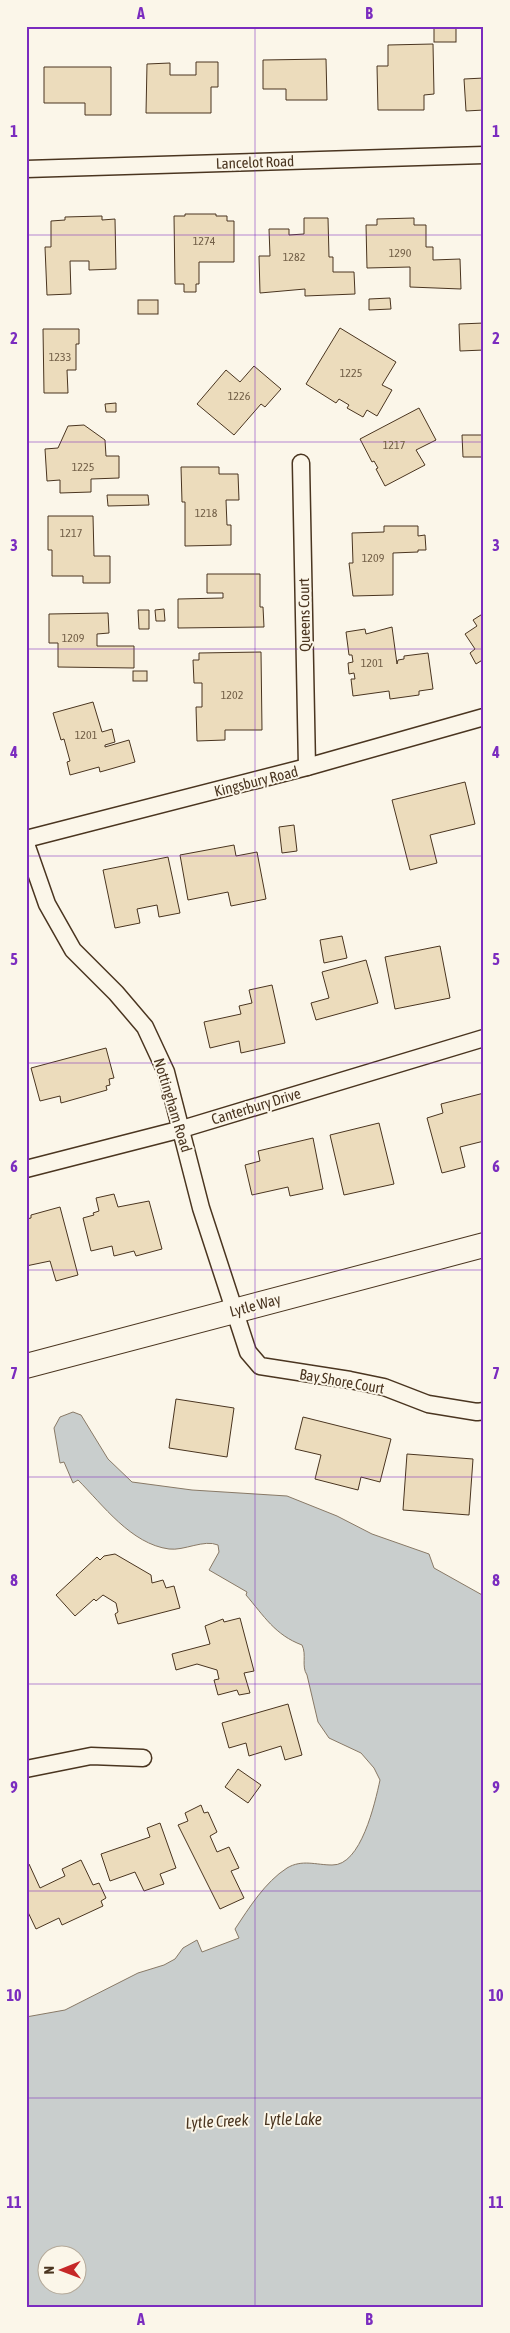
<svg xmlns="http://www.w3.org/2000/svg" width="510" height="2333" font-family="'Asap Condensed',sans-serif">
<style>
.water{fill:#c9cecd;stroke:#887966;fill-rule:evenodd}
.building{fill:#ecdcbc;stroke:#4a3520}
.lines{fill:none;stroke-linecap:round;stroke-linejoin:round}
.street-casing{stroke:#4a3520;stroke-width:19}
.secondary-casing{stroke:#4a3520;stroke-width:26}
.street{stroke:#fbf6e9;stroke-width:16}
.secondary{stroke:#fbf6e9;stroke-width:24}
.grid{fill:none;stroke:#7b2cbf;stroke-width:1;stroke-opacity:0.55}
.labels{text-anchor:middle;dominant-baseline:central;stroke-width:4;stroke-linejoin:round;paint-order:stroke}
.number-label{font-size:12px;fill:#725f47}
.street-label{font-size:15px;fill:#4a3520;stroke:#fbf6e9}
.water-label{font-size:16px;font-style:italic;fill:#4a3520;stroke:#fbf6e9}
.neatline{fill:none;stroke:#7b2cbf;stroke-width:2}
.grid-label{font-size:16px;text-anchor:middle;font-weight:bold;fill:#7b2cbf}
</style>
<rect width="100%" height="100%" fill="#fbf6e9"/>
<path class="water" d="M73,1412L81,1415L108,1459L132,1482L192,1490L287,1496L337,1516L372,1534L429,1554L434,1568L484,1596V2307H26V2017L65,2010L138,1973L164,1965L175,1959L183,1948L197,1940L202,1952L239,1938L235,1929C249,1908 265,1882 287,1868C302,1859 316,1865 332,1865C361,1866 375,1803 380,1780L374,1768L361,1753L329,1738L318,1722L307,1675C301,1666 307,1655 302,1645C275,1635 264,1616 246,1595L247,1592L209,1570L219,1552L218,1545C204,1539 184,1551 169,1549C131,1544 103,1505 78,1480L73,1483L64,1462L60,1463L54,1428L60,1417ZM48,2256H78V2286H48Z"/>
<g class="building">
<rect x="434" y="26" width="22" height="16"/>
<polygon points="433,44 434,94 424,95 424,110 378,110 377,66 388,66 388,45"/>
<polygon points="326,59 327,100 286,100 286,89 263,89 263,60"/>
<polygon points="196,62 218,62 218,87 211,87 211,113 146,113 147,64 170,63 170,75 196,75"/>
<polygon points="44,67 111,67 111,115 85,115 85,103 44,103"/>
<polygon points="484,78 484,110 466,111 464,79"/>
<polygon points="185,214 216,214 216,216 227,216 227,221 234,221 234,262 199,262 199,284 196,284 196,292 184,292 184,284 175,284 174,216 185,216"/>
<polygon points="102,216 102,220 115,219 116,269 89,270 89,261 70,261 71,294 47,295 45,247 51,247 51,221 65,220 65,217"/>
<polygon points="304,218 328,218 329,257 333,257 333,272 354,272 355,294 305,296 305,289 260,293 259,256 270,256 269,229 289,229 289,235 304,234"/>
<polygon points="414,218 414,225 426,225 426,247 433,247 433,260 460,259 461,289 410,287 410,267 367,268 366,225 377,225 377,219"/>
<polygon points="390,298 391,309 369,310 369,299"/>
<rect x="138" y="300" width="20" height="14"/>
<polygon points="484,323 484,350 460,351 459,324"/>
<polygon points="340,328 396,362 382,385 392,390 377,416 367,410 363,417 347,408 349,405 339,399 336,403 306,384"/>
<polygon points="43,329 79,329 79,344 76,344 76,370 67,370 68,393 44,393"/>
<polygon points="254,366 281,389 265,407 261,404 234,435 197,404 226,370 240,382"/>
<polygon points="116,403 116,412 106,412 105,404"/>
<polygon points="419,408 436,440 416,450 425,465 385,486 376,469 378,468 374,461 372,462 360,439"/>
<polygon points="84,425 105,440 106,456 119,456 119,478 91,479 91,492 60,493 60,480 47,481 45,449 58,448 68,426"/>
<polygon points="462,435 484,435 484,457 463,457"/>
<polygon points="181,467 219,467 219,474 238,474 239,500 226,500 227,525 231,525 231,545 185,546 185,502 182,502"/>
<polygon points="107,495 148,495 149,505 108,506"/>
<polygon points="48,516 93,516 94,556 110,556 110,583 83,583 83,576 52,576 52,550 48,550"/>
<polygon points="384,526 418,526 418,536 425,535 426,550 418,550 418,552 393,553 393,595 353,596 349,563 353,563 352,533 384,532"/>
<polygon points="207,574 260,574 260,607 263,607 264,627 178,628 178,599 223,598 223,593 207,593"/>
<polygon points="164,609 165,621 156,621 155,610"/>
<polygon points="138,610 149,610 149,629 139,629"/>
<polygon points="108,613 109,633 97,634 97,646 134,646 134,668 58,667 58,643 49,643 49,614"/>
<polygon points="484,613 484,659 476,664 470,653 475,649 465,634 477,626 473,620"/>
<polygon points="392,627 397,664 398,660 404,659 404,656 428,653 433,689 419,691 419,695 390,699 389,691 353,696 351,679 355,679 354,673 349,674 348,663 353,662 352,655 349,655 346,632 365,629 366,634"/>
<polygon points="261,652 262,730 225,730 225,740 197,741 196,707 202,707 202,683 194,683 193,660 199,660 199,653"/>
<rect x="133" y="671" width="14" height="10"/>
<polygon points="93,702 102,732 112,729 115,742 105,745 105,747 129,740 135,762 100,772 99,767 70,775 67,762 70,761 64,739 61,740 53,713"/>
<polygon points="465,782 475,824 430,835 437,863 410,870 392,800"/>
<polygon points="294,825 297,851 282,853 279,827"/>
<polygon points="234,845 236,856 257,852 266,899 231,906 228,892 188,900 180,855"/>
<polygon points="168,857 180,913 159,917 157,905 137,909 140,923 115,928 103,870"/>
<polygon points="342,936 347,958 324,963 320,940"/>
<polygon points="440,946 450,998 395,1009 385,957"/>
<polygon points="366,960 378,1003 316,1020 311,1003 329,998 322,972"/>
<polygon points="272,985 285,1043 241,1053 239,1041 210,1048 204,1022 241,1014 239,1006 252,1003 249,990"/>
<polygon points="106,1048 114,1078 109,1079 110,1085 106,1086 107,1090 61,1103 60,1096 40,1101 31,1068"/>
<polygon points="484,1093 484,1141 460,1147 465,1167 442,1173 427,1118 443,1113 441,1104"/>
<polygon points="379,1123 394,1184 344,1195 330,1135"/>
<polygon points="313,1138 323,1189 290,1196 288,1187 252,1195 245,1165 260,1161 258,1151"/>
<polygon points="114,1194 118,1207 149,1201 162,1249 136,1256 134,1251 114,1256 112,1246 91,1251 83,1218 94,1215 93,1213 99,1211 96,1198"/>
<polygon points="60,1207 78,1275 56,1281 50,1261 26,1266 26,1219 31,1218 31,1215"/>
<polygon points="176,1399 234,1408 227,1457 169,1448"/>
<polygon points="303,1417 391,1439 380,1482 361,1477 358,1490 315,1479 321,1455 295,1449"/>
<polygon points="407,1454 473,1459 469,1515 403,1510"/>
<polygon points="115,1554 151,1575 152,1583 163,1580 166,1588 174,1586 180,1608 118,1624 115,1614 118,1612 116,1603 103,1595 96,1601 94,1599 75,1616 56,1595 97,1557 100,1560 104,1556"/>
<polygon points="240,1618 254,1671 244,1673 250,1693 239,1695 237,1690 218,1695 214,1680 219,1679 217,1670 197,1664 176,1670 172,1654 210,1644 205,1626 223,1619 224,1622"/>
<polygon points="288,1704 302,1755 285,1760 281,1746 249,1756 246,1743 229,1748 222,1723"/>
<polygon points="238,1769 261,1785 248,1803 225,1787"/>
<polygon points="201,1805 204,1813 208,1812 217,1832 210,1836 217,1852 229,1847 239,1868 231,1871 244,1898 220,1909 178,1825 188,1821 185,1813"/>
<polygon points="160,1823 176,1868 160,1874 164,1884 144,1891 135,1872 110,1881 101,1854 150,1837 147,1828"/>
<polygon points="81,1860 93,1885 99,1883 106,1898 101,1901 103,1906 62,1925 59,1918 36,1929 26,1908 26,1865 29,1864 40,1888 65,1876 62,1869"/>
</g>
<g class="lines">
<g class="street-casing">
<g id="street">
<polyline points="26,169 484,155"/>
<polyline points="301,463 307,767"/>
<polyline points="26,839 307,767 484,717"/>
<polyline points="26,844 47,904 73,950 116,993 145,1027 166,1072 201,1208 248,1352 260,1366 350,1380 384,1387 428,1404 477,1412 484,1411"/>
<polyline points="26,1169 182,1129 484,1038"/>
<polyline points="26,1769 91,1756 143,1758"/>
</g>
</g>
<g class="secondary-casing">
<polyline id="secondary" points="26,1366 484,1245"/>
</g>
<use href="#street" class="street"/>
<use href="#secondary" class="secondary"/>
</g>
<path class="grid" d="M255,26V2307M26,235H484M26,442H484M26,649H484M26,856H484M26,1063H484M26,1270H484M26,1477H484M26,1684H484M26,1891H484M26,2098H484"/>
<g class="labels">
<g class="number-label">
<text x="204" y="241">1274</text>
<text x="400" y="253">1290</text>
<text x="294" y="257">1282</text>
<text x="60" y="357">1233</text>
<text x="351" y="373">1225</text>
<text x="239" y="396">1226</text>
<text x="394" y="445">1217</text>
<text x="83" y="467">1225</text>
<text x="206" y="513">1218</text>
<text x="71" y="533">1217</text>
<text x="373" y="558">1209</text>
<text x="73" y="638">1209</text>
<text x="372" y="663">1201</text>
<text x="232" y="695">1202</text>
<text x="86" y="735">1201</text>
</g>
<g class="street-label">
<text transform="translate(255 162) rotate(-2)">Lancelot Road</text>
<text transform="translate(304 615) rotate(-91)">Queens Court</text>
<text transform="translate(256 781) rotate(-14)">Kingsbury Road</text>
<text transform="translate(173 1105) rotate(73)">Nottingham Road</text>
<text transform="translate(256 1106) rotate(-17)">Canterbury Drive</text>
<text transform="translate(255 1305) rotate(-15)">Lytle Way</text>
<text transform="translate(342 1381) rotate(10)">Bay Shore Court</text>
</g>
<g class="water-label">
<text x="293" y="2119">Lytle Lake</text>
<text transform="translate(217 2121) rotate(-3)">Lytle Creek</text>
</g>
</g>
<rect width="510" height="2333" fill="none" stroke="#fbf6e9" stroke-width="55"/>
<g transform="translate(62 2270) rotate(269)"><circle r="24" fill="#fbf6e9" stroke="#b4a999"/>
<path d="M0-4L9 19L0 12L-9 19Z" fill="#c62828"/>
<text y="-8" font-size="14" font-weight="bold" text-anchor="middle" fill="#4a3520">N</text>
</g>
<rect x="28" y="28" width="454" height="2278" class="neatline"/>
<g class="grid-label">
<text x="141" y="19">A</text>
<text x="369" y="19">B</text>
<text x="14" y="137">1</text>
<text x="496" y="137">1</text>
<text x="14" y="344">2</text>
<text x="496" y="344">2</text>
<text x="14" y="551">3</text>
<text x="496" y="551">3</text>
<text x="14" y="758">4</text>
<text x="496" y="758">4</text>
<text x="14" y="965">5</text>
<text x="496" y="965">5</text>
<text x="14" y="1172">6</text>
<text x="496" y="1172">6</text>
<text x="14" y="1379">7</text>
<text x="496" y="1379">7</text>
<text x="14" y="1586">8</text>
<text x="496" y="1586">8</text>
<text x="14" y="1793">9</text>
<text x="496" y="1793">9</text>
<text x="14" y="2001">10</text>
<text x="496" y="2001">10</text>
<text x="14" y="2208">11</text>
<text x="496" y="2208">11</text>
<text x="141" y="2325">A</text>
<text x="369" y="2325">B</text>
</g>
</svg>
